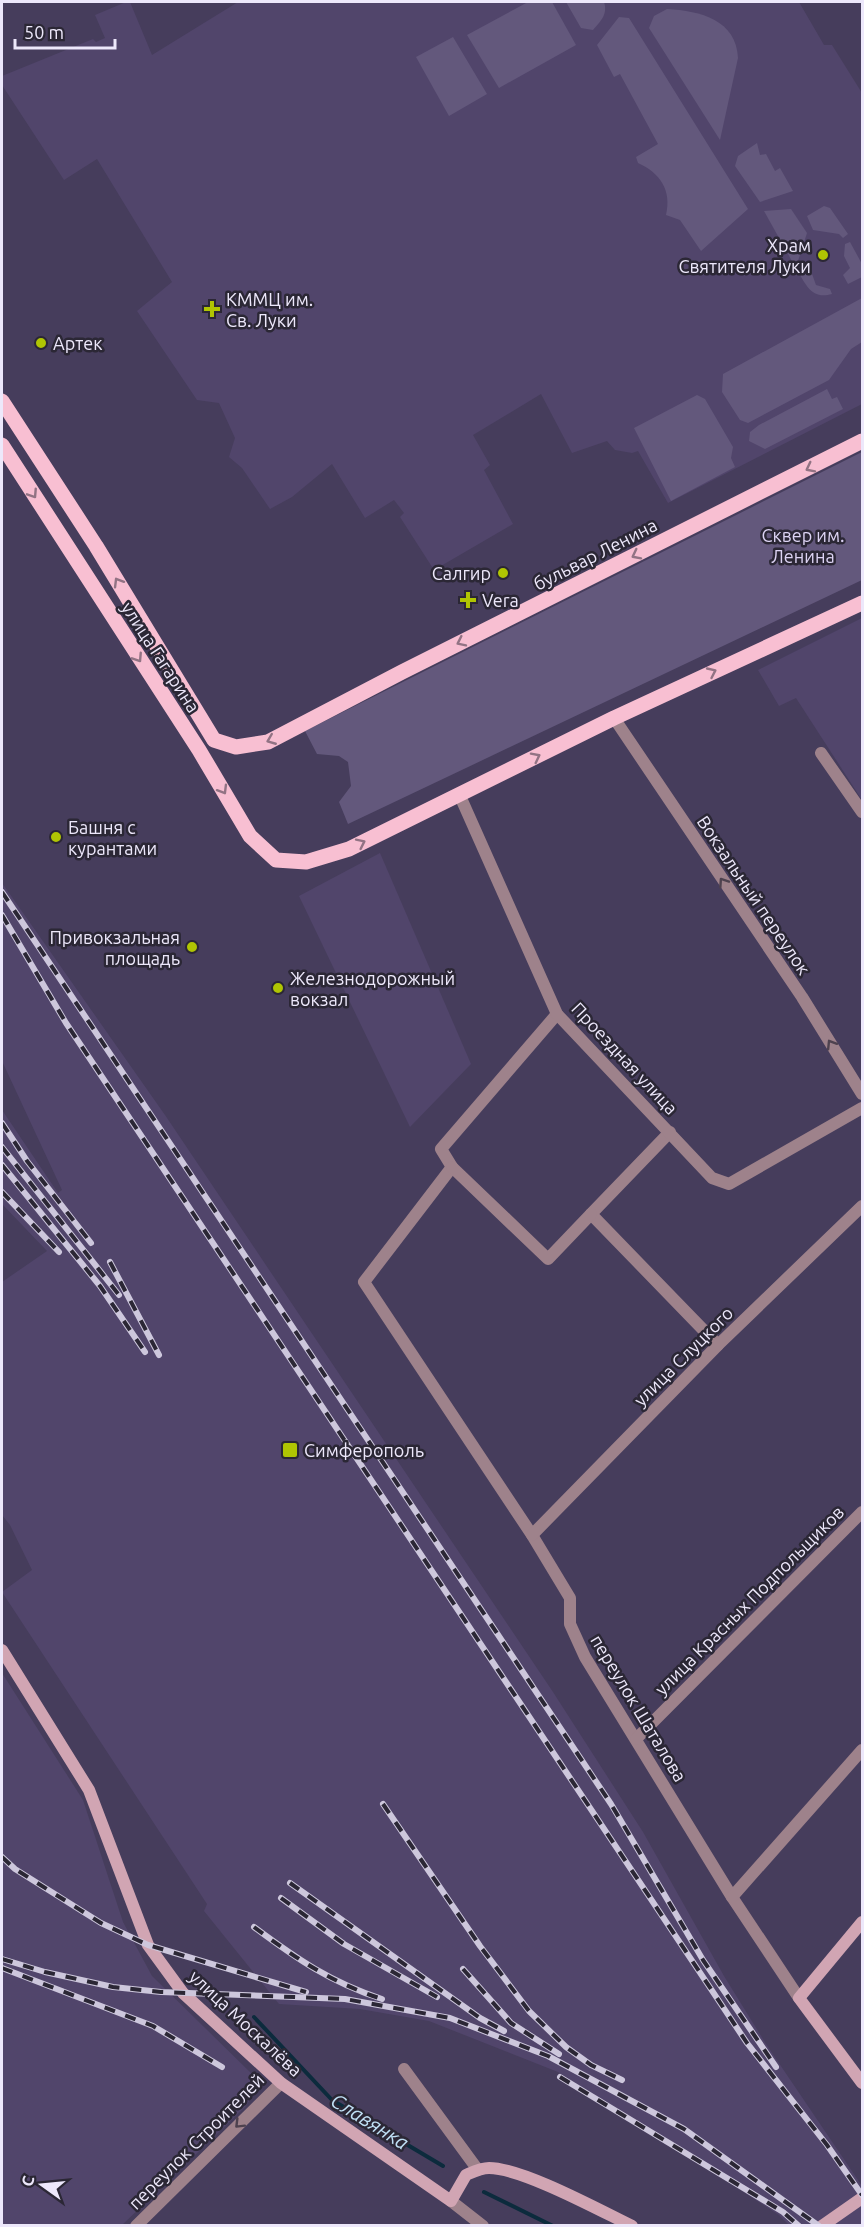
<svg xmlns="http://www.w3.org/2000/svg" width="864" height="2227" font-family="Ubuntu,sans-serif">
<style>
.built{fill:#51456b}
.green{fill:#63587c}
.lines{fill:none;stroke-linecap:round;stroke-linejoin:round}
.stream{stroke:#0c2b3d;stroke-width:4}
.minor{stroke:#9e828b;stroke-width:12}
.tertiary{stroke:#9e828b;stroke-width:12}
.secondary{stroke:#d1a5b3;stroke-width:12}
.primary{stroke:#f8bfd2;stroke-width:15}
.rail-casing{stroke:#cdc7dc;stroke-width:6}
.rail{stroke:#2b2735;stroke-width:4;stroke-dasharray:11;stroke-linecap:butt}
.oneway{stroke:#927384}
.oneway2{stroke:#4e424f}
.poi-dot{fill:#b0c503;stroke:#2b2735;stroke-width:2}
.labels{text-anchor:middle;dominant-baseline:central;stroke-width:5;stroke-linejoin:round;paint-order:stroke}
.poi-label{font-size:18px;fill:#ede8fb;stroke:#2b2735;text-anchor:start}
.park-label{font-size:18px;fill:#ddd4f4;stroke:#2b2735}
.street-label{font-size:18px;fill:#ede8fb;stroke:#2b2735}
.water-label{font-size:20px;font-style:italic;fill:#c0e0f5;stroke:#2b2735}
</style>
<rect width="100%" height="100%" fill="#463d5c"/>
<g class="built">
<polygon points="126,2 130,2 152,55 238,2 799,2 824,45 832,45 862,93 862,404 668,503 638,451 632,453 615,450 607,441 572,453 541,394 473,435 490,465 484,470 513,524 434,570 400,517 404,513 394,500 365,518 332,464 292,497 270,509 242,468 229,457 235,438 219,403 197,400 137,311 172,282 97,159 64,180 2,85 2,76 93,39 96,42 105,38 95,15"/>
<polygon points="862,618 862,800 796,698 779,706 758,670"/>
<polygon points="380,853 471,1064 410,1127 299,896"/>
<polygon points="2,883 165,1115 553,1692 643,1832 724,1976 766,2044 862,2186 862,2225 789,2225 779,2215 558,2072 429,2021 360,2009 279,2004 204,1911 207,1904 2,1592 32,1570 10,1525 2,1515 2,1282 47,1251 2,1204 2,1110 58,1193 62,1190 2,1061"/>
<polygon points="2,1673 83,1800 123,1922 152,1976 254,2076 254,2094 245,2107 122,2225 2,2225"/>
</g>
<g class="green">
<polygon points="528,2 552,2 576,45 499,88 467,35"/>
<path d="M566,2H604C608,14 601,21 593,30L581,28Z"/>
<path d="M667,9C701,11 736,20 738,58L720,140L649,28L654,16Z"/>
<path d="M619,17L629,18L748,209L701,251L680,220L666,215C672,190 660,173 638,163L636,157L658,144L620,74L614,77L597,45Z"/>
<polygon points="453,37 487,94 449,116 416,57"/>
<polygon points="757,143 760,155 766,154 775,171 780,168 793,191 760,202 735,166 738,156"/>
<polygon points="824,206 830,208 848,234 843,238 839,234 813,230 807,216"/>
<polygon points="791,209 807,233 798,261 793,263 764,211"/>
<polygon points="850,242 862,264 862,277 848,284 843,275 850,268 844,256 845,244"/>
<path d="M801,268L812,274L816,285L830,289L832,294C812,300 806,285 797,270Z"/>
<polygon points="862,298 862,342 851,349 829,380 748,423 740,420 722,392 723,374"/>
<polygon points="827,389 832,399 837,397 843,409 765,449 749,441 750,432 759,425"/>
<polygon points="697,395 705,399 733,447 731,458 735,467 671,501 634,428"/>
<polygon points="862,452 862,580 348,824 339,802 351,786 348,762 339,756 317,754 305,731"/>
</g>
<g class="lines">
<g class="stream">
<polyline points="254,2017 332,2100 443,2166"/>
<polyline points="484,2192 553,2226"/>
</g>
<g class="minor">
<polyline points="614,718 802,997 862,1094"/>
<polyline points="821,753 862,812"/>
<polyline points="557,1014 441,1149 452,1167 364,1282 532,1535 570,1598 570,1624 585,1657 732,1897 799,1998"/>
<polyline points="670,1132 591,1214 718,1345"/>
<polyline points="452,1167 548,1259 591,1214"/>
<polyline points="532,1535 718,1345 862,1206"/>
<polyline points="636,1739 862,1512"/>
<polyline points="732,1897 862,1750"/>
<polyline points="404,2069 478,2170"/>
<polyline points="136,2226 281,2083"/>
</g>
<g class="tertiary">
<polyline points="460,796 557,1014 712,1178 729,1184 862,1108"/>
<polyline points="451,2201 483,2226"/>
</g>
<g class="secondary">
<path d="M2,1650L89,1790L148,1945L183,1993L281,2083L451,2201L466,2175C473,2172 481,2168 489,2168C522,2168 599,2210 632,2226"/>
<polyline points="862,1922 799,1998 862,2083"/>
<polyline points="822,2226 862,2198"/>
</g>
<g class="primary">
<polyline points="2,401 96,546 214,740 236,747 268,742 402,672 862,441"/>
<polyline points="2,445 199,750 250,836 276,860 306,862 349,849 614,718 862,603"/>
</g>
<g class="rail-casing">
<g id="rail">
<polyline points="2,892 611,1804 703,1960 776,2067"/>
<polyline points="2,915 66,1023 747,2043 827,2145 862,2195"/>
<polyline points="2,1123 27,1161 91,1243"/>
<polyline points="2,1147 119,1295"/>
<polyline points="2,1165 100,1286 145,1352"/>
<polyline points="2,1192 59,1252"/>
<polyline points="110,1262 159,1355"/>
<polyline points="383,1804 480,1946 529,2011 566,2047 591,2065 622,2080"/>
<polyline points="2,1857 15,1869 101,1923 148,1945 306,1992"/>
<polyline points="290,1883 480,2018 504,2031"/>
<polyline points="281,1898 344,1944 437,1997"/>
<path d="M254,1927C297,1959 330,1982 382,1999"/>
<polyline points="2,1959 45,1972 113,1987 161,1992 345,1999 450,2018 548,2056 684,2129 819,2226"/>
<polyline points="2,1968 153,2026 222,2067"/>
<polyline points="463,1969 511,2023 559,2054"/>
<polyline points="560,2077 783,2212 799,2226"/>
</g>
</g>
<use href="#rail" class="rail"/>
</g>
<defs><path id="oneway-chevron" d="M-2-3.5L2.5 0L-2 3.5" fill="none" stroke-width="1.6" stroke-linecap="round" stroke-linejoin="round" transform="scale(1.5)"/></defs>
<g class="oneway">
<use href="#oneway-chevron" transform="translate(810 468) rotate(153)"/>
<use href="#oneway-chevron" transform="translate(33 494) rotate(57)"/>
<use href="#oneway-chevron" transform="translate(636 555) rotate(153)"/>
<use href="#oneway-chevron" transform="translate(118 582) rotate(-121)"/>
<use href="#oneway-chevron" transform="translate(461 642) rotate(154)"/>
<use href="#oneway-chevron" transform="translate(138 658) rotate(57)"/>
<use href="#oneway-chevron" transform="translate(712 672) rotate(-25)"/>
<use href="#oneway-chevron" transform="translate(271 740) rotate(158)"/>
<use href="#oneway-chevron" transform="translate(536 757) rotate(-27)"/>
<use href="#oneway-chevron" transform="translate(223 790) rotate(59)"/>
<use href="#oneway-chevron" transform="translate(361 843) rotate(-26)"/>
</g>
<g class="oneway2">
<use href="#oneway-chevron" transform="translate(723 882) rotate(-124)"/>
<use href="#oneway-chevron" transform="translate(831 1044) rotate(-122)"/>
<use href="#oneway-chevron" transform="translate(239 2124) rotate(135)"/>
</g>
<g class="poi-dot">
<circle cx="823" cy="255" r="6"/>
<path d="M209 300h6v6h6v6h-6v6h-6v-6h-6v-6h6z"/>
<circle cx="41" cy="343" r="6"/>
<circle cx="503" cy="573" r="6"/>
<path d="M465 591h6v6h6v6h-6v6h-6v-6h-6v-6h6z"/>
<circle cx="56" cy="837" r="6"/>
<circle cx="192" cy="947" r="6"/>
<circle cx="278" cy="988" r="6"/>
<rect x="282" y="1442" width="16" height="16" rx="3"/>
</g>
<g class="labels">
<g class="poi-label">
<text x="811" y="245" text-anchor="end">Храм<tspan x="811" dy="21">Святителя Луки</tspan></text>
<text x="226" y="299">КММЦ им.<tspan x="226" dy="21">Св. Луки</tspan></text>
<text x="53" y="343">Артек</text>
<text x="491" y="573" text-anchor="end">Салгир</text>
<text x="482" y="600">Vera</text>
<text x="68" y="827">Башня с<tspan x="68" dy="21">курантами</tspan></text>
<text x="180" y="937" text-anchor="end">Привокзальная<tspan x="180" dy="21">площадь</tspan></text>
<text x="290" y="978">Железнодорожный<tspan x="290" dy="21">вокзал</tspan></text>
<text x="304" y="1450">Симферополь</text>
</g>
<g class="park-label">
<text x="803" y="535">Сквер им.<tspan x="803" dy="21">Ленина</tspan></text>
</g>
<g class="street-label">
<text transform="translate(595 554) rotate(-27)">бульвар Ленина</text>
<text transform="translate(161 657) rotate(57)">улица Гагарина</text>
<text transform="translate(754 895) rotate(56)">Вокзальный переулок</text>
<text transform="translate(625 1058) rotate(47)">Проездная улица</text>
<text transform="translate(683 1356) rotate(-45)">улица Слуцкого</text>
<text transform="translate(749 1600) rotate(-45)">улица Красных Подпольщиков</text>
<text transform="translate(639 1708) rotate(59)">переулок Шаталова</text>
<text transform="translate(246 2023) rotate(43)">улица Москалёва</text>
<text transform="translate(196 2141) rotate(-45)">переулок Строителей</text>
</g>
<g class="water-label">
<text transform="translate(370 2121) rotate(32)">Славянка</text>
</g>
</g>
<rect width="864" height="2227" fill="none" stroke="#ede8fb" stroke-width="6"/>
<g transform="translate(42 2185) rotate(285)" stroke="#2b2735" stroke-width="4.5" paint-order="stroke">
<path d="M0-4.5L10 22L0 15L-10 22Z" fill="#ede8fb"/>
<text y="-9" font-size="16" font-weight="bold" text-anchor="middle" fill="#ede8fb">С</text>
</g>
<path d="M15 39v9h100v-9" fill="none" stroke="#ede8fb" stroke-width="3"/>
<text x="24" y="39" font-size="18" fill="#ede8fb" stroke="#2b2735" stroke-width="4.5" paint-order="stroke">50 m</text>
</svg>
